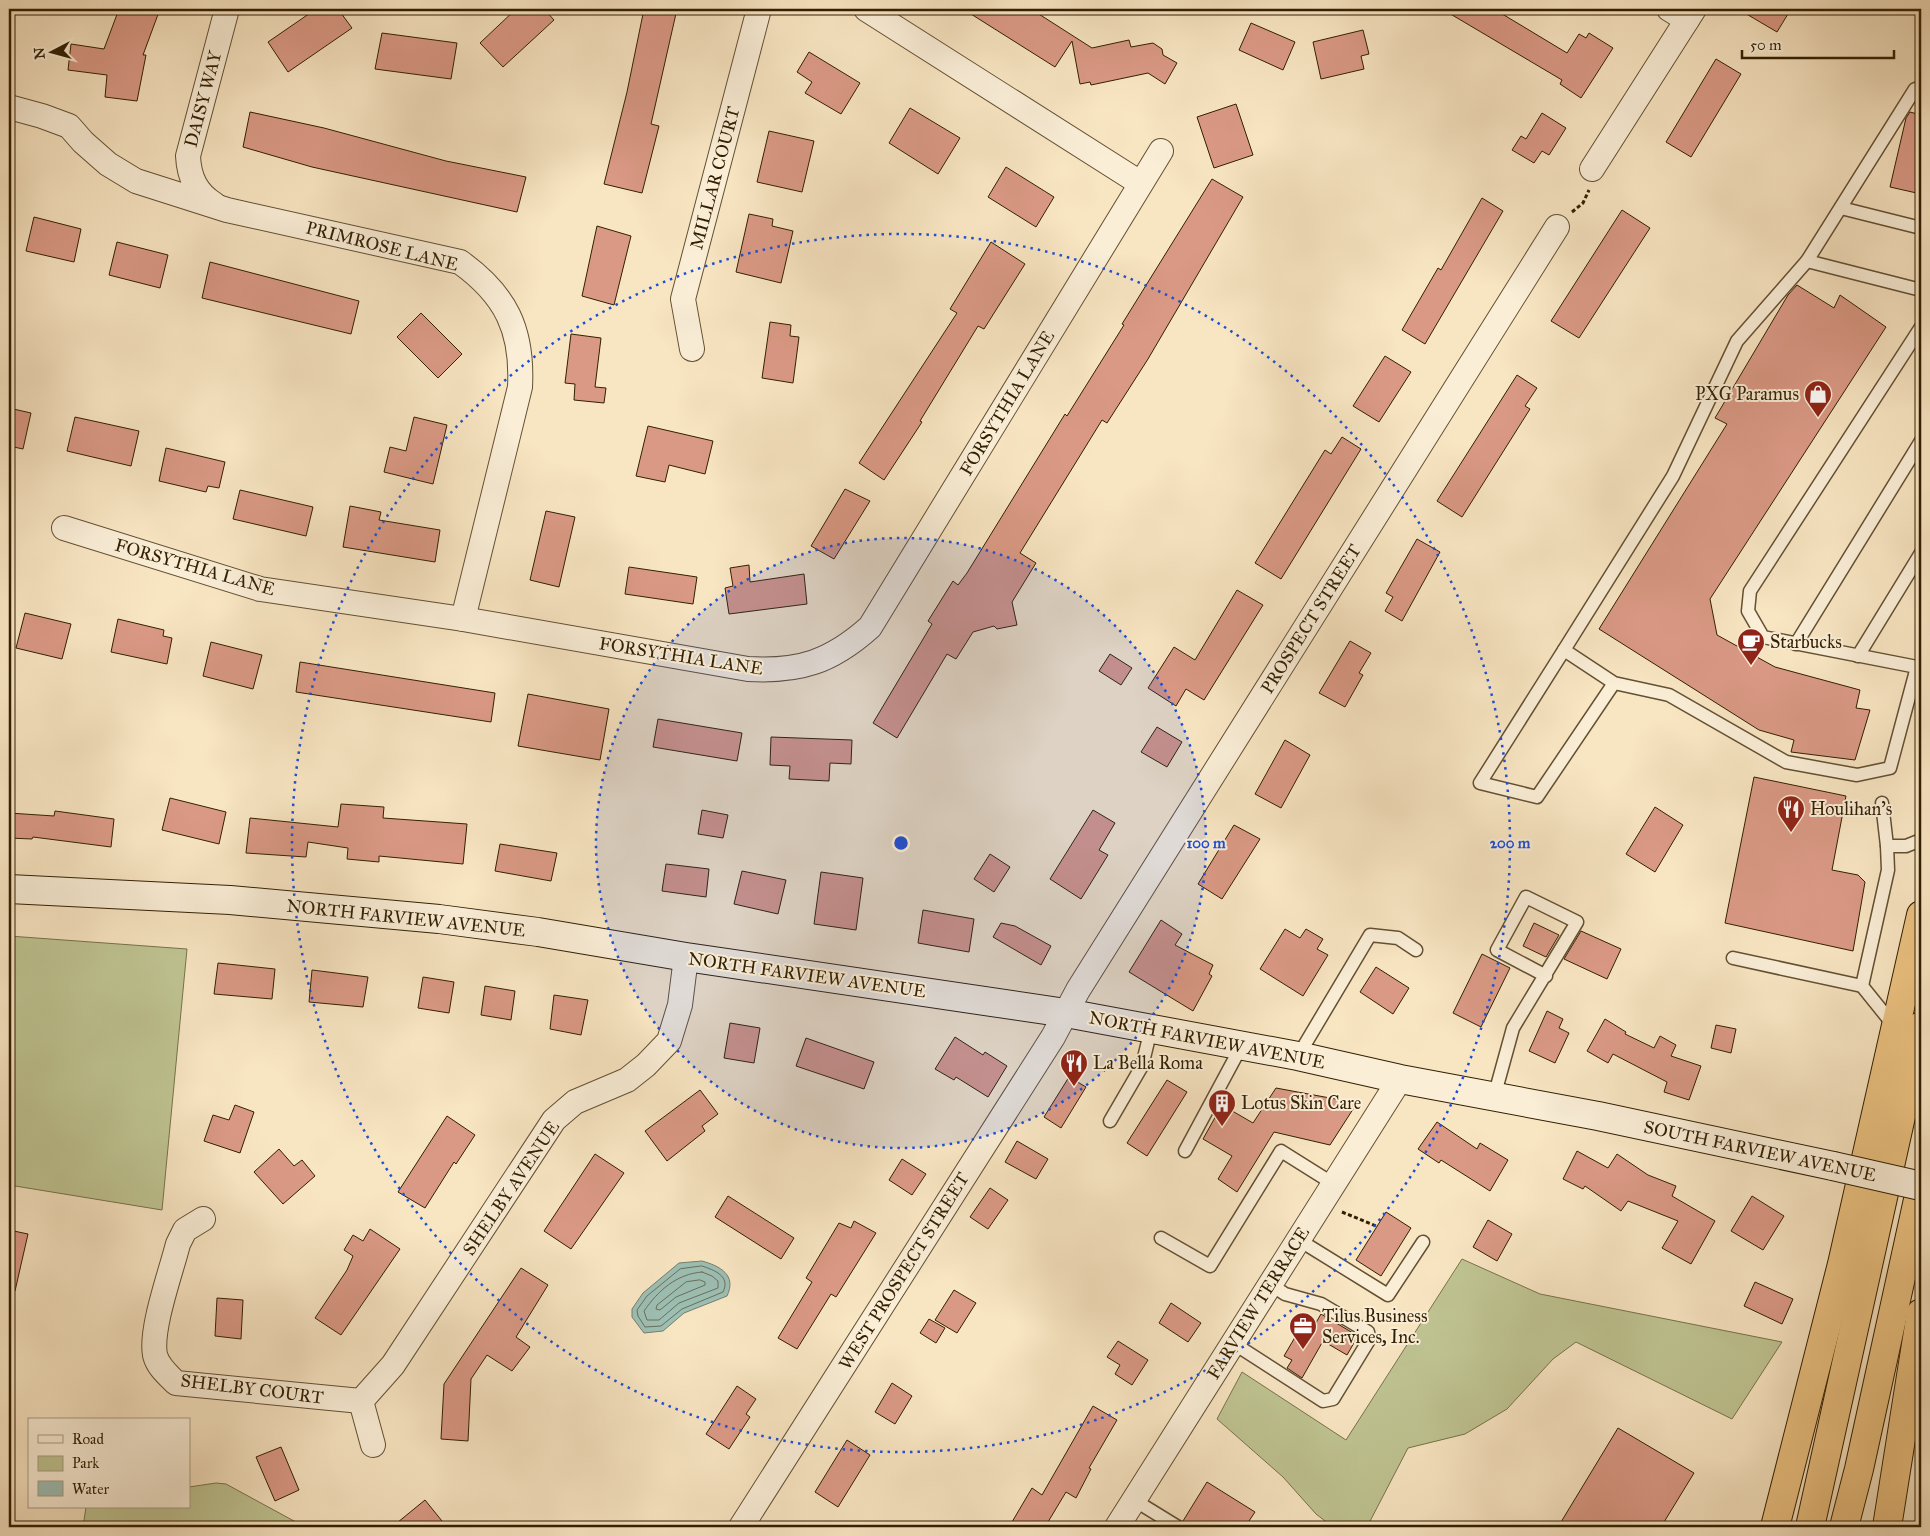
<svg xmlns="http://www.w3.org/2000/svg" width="1930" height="1536" font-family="'IM FELL Great Primer',serif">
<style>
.green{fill:#bfc492;stroke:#78724a}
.water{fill:#9dbfb4;stroke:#727f6d}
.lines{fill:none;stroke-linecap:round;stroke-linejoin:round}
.shore{stroke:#686f5b;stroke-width:1}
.building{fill:#da9985;stroke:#321f02}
.lane-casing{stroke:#645032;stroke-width:15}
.street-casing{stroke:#645032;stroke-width:26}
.secondary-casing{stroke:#321f02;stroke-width:30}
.highway-casing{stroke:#321f02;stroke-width:30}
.path{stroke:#321f02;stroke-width:3;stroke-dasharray:4 2.5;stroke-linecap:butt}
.lane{stroke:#faeed7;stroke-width:12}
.street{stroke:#faeed7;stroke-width:24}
.secondary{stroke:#faeed7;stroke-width:28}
.highway{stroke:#ecc281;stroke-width:28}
.secondary-bridge-casing{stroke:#321f02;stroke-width:30;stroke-linecap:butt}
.secondary-bridge{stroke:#faeed7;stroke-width:28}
.ring{fill:none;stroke:#1d4ed8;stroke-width:2.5;stroke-dasharray:2.5 5}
.labels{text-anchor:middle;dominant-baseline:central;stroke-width:4;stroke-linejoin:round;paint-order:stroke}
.street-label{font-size:18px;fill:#321f02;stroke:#faeed7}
.poi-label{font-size:18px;fill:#321f02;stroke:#faeed7;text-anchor:start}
.centre{fill:#1d4ed8;stroke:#faeed7;stroke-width:2.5}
.ring-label{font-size:15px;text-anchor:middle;font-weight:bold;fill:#1d4ed8;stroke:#faeed7;stroke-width:4;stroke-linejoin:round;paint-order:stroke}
</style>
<rect width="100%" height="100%" fill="#f8e5c2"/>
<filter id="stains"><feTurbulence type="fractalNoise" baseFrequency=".004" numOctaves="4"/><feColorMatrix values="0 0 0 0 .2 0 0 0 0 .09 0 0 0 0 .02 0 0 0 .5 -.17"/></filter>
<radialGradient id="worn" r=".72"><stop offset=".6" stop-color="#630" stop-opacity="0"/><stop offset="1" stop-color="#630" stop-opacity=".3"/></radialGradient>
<g class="green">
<polygon points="9,936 187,949 162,1210 9,1185"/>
<polygon points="1462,1259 1540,1294 1782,1342 1732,1419 1576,1342 1553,1359 1507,1409 1465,1434 1408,1448 1367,1527 1333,1527 1316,1514 1283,1477 1217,1419 1242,1372 1346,1440"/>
<polygon points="216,1483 226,1484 305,1527 83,1527 86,1507 189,1507 189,1487"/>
</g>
<path class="water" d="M702,1261C720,1266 737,1275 727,1296L684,1313L663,1331L644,1333L632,1317V1309L643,1293L679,1263Z"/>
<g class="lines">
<g class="shore">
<path d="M702,1266C714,1270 731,1276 723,1292L682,1309L661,1326L645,1327L638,1316L637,1310L647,1296L680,1269Z"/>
<path d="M702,1272L712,1276L718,1281V1288L679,1303L659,1320H647L644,1311C658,1291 676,1274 702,1272Z"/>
<polygon points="700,1280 705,1282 705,1285 676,1297 660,1310 656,1309 657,1305 686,1282"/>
</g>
</g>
<g class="building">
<polygon points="119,9 160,9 143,55 146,55 137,101 105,97 107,75 68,70 71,44 104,49"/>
<polygon points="316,9 338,9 352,28 288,72 268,42"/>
<polygon points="516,9 544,9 554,20 503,67 480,43"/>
<polygon points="644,9 677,9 651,124 659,126 642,193 604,184 627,92"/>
<polygon points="963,9 1031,9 1092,48 1129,40 1131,47 1153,43 1162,49 1163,55 1177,63 1165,84 1148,73 1091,85 1090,82 1080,84 1072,41 1055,67"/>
<polygon points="1442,9 1494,9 1567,53 1579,34 1586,38 1589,33 1613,48 1581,98 1560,84 1562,80"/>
<polygon points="1738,9 1791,9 1777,32"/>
<polygon points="1251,23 1295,42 1283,70 1239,50"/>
<polygon points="1363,30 1369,54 1361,56 1364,69 1321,79 1313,42"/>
<polygon points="382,33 457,43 451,79 375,69"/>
<polygon points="809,52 860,83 841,114 805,93 812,82 797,72"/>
<polygon points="1716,59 1741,74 1691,157 1666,142"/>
<polygon points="1236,104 1253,155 1214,168 1197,117"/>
<polygon points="910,108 960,138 938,174 889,143"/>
<polygon points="250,112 324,128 446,161 526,177 517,212 312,167 243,147"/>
<polygon points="1910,112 1921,115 1921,194 1890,187 1906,118"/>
<polygon points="1542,113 1566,128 1549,155 1542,151 1534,163 1512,150 1521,136 1526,139"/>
<polygon points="769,131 814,141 802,192 757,182"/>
<polygon points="1006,167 1054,197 1036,227 988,197"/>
<polygon points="1212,179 1243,197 1148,359 1107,423 1102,420 1020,553 1036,563 1012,602 1017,625 997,629 994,626 973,632 956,659 947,654 897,738 873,723 932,624 928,621 953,581 958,585 967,573 1065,414 1067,416 1124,325 1122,324"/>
<polygon points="1482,198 1503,211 1425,344 1402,330 1438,268 1441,270"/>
<polygon points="1622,210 1650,228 1579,338 1551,321"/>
<polygon points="749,214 773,219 772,226 793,231 781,283 736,272"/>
<polygon points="34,217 81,229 74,262 26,251"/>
<polygon points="597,226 631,236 614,305 582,296"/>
<polygon points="117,242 168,255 160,288 109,275"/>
<polygon points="991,242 1025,264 984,329 978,326 920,421 922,422 884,480 859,463 957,313 950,309"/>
<polygon points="210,262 359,301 351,334 202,298"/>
<polygon points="1797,285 1834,308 1840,295 1886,327 1710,599 1717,635 1775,667 1860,690 1856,708 1870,710 1855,760 1791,752 1794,740 1759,730 1599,629 1727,424 1715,418 1788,295"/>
<polygon points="421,313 462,354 438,378 397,337"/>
<polygon points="770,322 791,325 790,336 799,337 793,383 762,378"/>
<polygon points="571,334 601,338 595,387 606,388 604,403 574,400 575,384 565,383"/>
<polygon points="1385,356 1411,372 1379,422 1353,406"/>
<polygon points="1517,375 1537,388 1525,406 1530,409 1462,517 1437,501"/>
<polygon points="9,408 31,413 23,449 9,446"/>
<polygon points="75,417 139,431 131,466 67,451"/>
<polygon points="414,417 447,425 433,484 384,472 390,447 406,451"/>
<polygon points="648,426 713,441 705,474 669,465 665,482 636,476"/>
<polygon points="1342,437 1361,449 1281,579 1255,563 1325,450 1331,454"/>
<polygon points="166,448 225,462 219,488 208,486 206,492 159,481"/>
<polygon points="845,489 870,501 834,559 811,546"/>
<polygon points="240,490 313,507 306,536 233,519"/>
<polygon points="350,506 381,512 379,520 440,530 435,562 343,547"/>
<polygon points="546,511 575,517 559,587 530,580"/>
<polygon points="1417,539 1440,552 1402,621 1385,611 1393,597 1386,593"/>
<polygon points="749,565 750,582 804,574 807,604 729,614 725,588 733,586 730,568"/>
<polygon points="629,567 697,577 693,604 625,594"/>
<polygon points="1237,590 1263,605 1204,700 1186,689 1176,706 1148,688 1174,647 1195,660"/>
<polygon points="25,613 71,624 62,659 16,648"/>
<polygon points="118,619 164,630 163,636 172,638 167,664 111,652"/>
<polygon points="1350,641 1371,653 1359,673 1363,675 1345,707 1319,693"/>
<polygon points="211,642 262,655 253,689 203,676"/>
<polygon points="1110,654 1132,668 1121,685 1099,671"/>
<polygon points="300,662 495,693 491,722 296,692"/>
<polygon points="528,694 609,709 600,760 518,746"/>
<polygon points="658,719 742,733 737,761 653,747"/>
<polygon points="1157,727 1182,742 1167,767 1141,752"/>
<polygon points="771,737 852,740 851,764 830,763 829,781 789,779 790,766 770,765"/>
<polygon points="1285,740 1310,755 1281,808 1255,794"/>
<polygon points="1754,777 1846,796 1832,870 1858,875 1865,882 1853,951 1725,923"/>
<polygon points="170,798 226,812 219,844 162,830"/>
<polygon points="341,804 384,807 383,818 467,824 463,864 379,856 379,862 347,859 348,848 308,842 306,857 246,853 250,818 338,827"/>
<polygon points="1655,807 1683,825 1655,872 1626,854"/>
<polygon points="702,810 728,815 723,838 698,834"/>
<polygon points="1093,810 1115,823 1099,850 1108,855 1081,899 1050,879"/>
<polygon points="55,811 114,819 111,847 33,837 32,839 9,838 9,813 54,816"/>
<polygon points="1234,825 1260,839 1222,899 1198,884"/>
<polygon points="500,844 557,853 551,881 495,871"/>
<polygon points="990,854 1010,867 994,892 974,879"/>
<polygon points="666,864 709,869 706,897 662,891"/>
<polygon points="742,871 786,880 778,914 734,904"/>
<polygon points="821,872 863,878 856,930 814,924"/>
<polygon points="923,910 974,919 969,952 918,943"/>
<polygon points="1161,920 1182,934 1175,945 1213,965 1209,974 1212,976 1193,1011 1129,972"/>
<polygon points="1001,923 1015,926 1051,946 1041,965 993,937"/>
<polygon points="1534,923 1559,935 1546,957 1523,946"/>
<polygon points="1285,929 1300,938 1306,929 1323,939 1317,949 1328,955 1303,996 1260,969"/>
<polygon points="1581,931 1621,949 1607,979 1564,959"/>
<polygon points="1482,954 1510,968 1481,1027 1453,1013"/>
<polygon points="218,963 275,969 272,999 214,994"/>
<polygon points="1376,967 1409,988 1393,1014 1360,992"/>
<polygon points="312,970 368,977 363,1007 309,1002"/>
<polygon points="423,977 454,982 449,1013 418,1008"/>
<polygon points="485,986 515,991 511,1020 481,1015"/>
<polygon points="554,995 588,1000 581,1035 550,1029"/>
<polygon points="1547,1011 1563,1019 1559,1028 1569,1033 1555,1063 1529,1051"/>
<polygon points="1605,1019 1626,1032 1625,1034 1654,1048 1660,1036 1676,1045 1671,1056 1701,1066 1689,1100 1664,1092 1667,1082 1613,1054 1608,1063 1587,1051"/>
<polygon points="730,1023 760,1028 754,1063 724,1058"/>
<polygon points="1716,1025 1736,1029 1731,1053 1711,1048"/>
<polygon points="955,1037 983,1055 985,1052 1007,1066 988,1097 956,1077 954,1080 935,1069"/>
<polygon points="806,1038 874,1062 864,1089 796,1066"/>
<polygon points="1069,1077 1086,1087 1061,1128 1044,1117"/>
<polygon points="1167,1080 1187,1092 1147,1156 1127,1143"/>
<polygon points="1276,1088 1357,1103 1330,1145 1274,1132 1237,1192 1218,1179 1232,1156 1203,1139 1222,1105 1253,1123"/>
<polygon points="700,1090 718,1114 702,1126 705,1131 667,1161 645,1131"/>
<polygon points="235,1105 254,1112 240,1153 204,1141 213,1115 229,1120"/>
<polygon points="447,1116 475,1135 456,1164 454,1162 425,1208 398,1192"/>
<polygon points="1437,1122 1477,1149 1480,1143 1508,1160 1490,1191 1441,1160 1439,1163 1418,1149"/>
<polygon points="1017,1141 1048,1159 1036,1179 1005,1162"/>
<polygon points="279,1149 294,1166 302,1160 315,1176 283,1204 254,1172"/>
<polygon points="1577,1151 1608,1168 1617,1154 1648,1175 1676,1186 1672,1196 1715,1221 1691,1264 1662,1248 1678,1221 1628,1201 1621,1211 1585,1186 1583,1189 1563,1179"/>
<polygon points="595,1154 624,1173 571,1249 544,1231"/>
<polygon points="902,1159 926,1174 912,1195 889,1180"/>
<polygon points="990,1188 1008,1200 988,1229 970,1217"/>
<polygon points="728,1196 794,1238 781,1259 715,1217"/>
<polygon points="1752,1196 1784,1216 1763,1250 1731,1231"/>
<polygon points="1386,1212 1411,1228 1381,1276 1356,1260"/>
<polygon points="1488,1220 1512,1234 1497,1261 1473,1247"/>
<polygon points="854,1221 876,1233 836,1297 831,1294 797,1349 778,1338 812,1282 806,1278 839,1223 851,1228"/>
<polygon points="370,1229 400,1249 341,1335 315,1318 347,1270 353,1256 344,1250 353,1235 363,1241"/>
<polygon points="9,1230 28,1234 15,1291 9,1290"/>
<polygon points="521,1268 548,1285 516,1337 530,1347 512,1371 487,1355 471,1379 468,1441 441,1439 444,1384"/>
<polygon points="1755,1282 1793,1299 1782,1324 1744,1306"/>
<polygon points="954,1290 976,1303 957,1333 935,1320"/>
<polygon points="217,1298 243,1300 241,1339 215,1336"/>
<polygon points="1171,1303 1201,1323 1188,1342 1159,1323"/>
<polygon points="1321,1314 1358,1336 1347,1355 1323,1341 1302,1378 1287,1368 1292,1360 1284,1356 1301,1327 1310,1333"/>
<polygon points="929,1319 945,1328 936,1343 920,1333"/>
<polygon points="1118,1341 1148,1360 1132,1385 1115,1374 1120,1365 1107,1357"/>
<polygon points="892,1383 912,1396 895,1424 875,1412"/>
<polygon points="737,1386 756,1399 746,1414 750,1417 729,1449 706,1434"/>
<polygon points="1093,1406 1117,1420 1089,1468 1091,1469 1076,1498 1066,1492 1045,1527 1021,1527 1012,1522 1032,1488 1042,1495"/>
<polygon points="1618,1428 1694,1473 1661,1527 1558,1527"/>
<polygon points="847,1440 870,1455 838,1507 815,1492"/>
<polygon points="281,1447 299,1490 275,1501 256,1457"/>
<polygon points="1207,1482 1255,1512 1245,1527 1186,1527 1183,1521"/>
<polygon points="425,1500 442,1521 434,1527 392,1527"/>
</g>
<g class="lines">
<g class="lane-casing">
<g id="lane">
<polyline points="1841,208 1921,228"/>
<polyline points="1807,261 1921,290"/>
<polyline points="1921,327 1750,591 1748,611 1763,637 1917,667 1921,671"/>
<polyline points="1796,644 1921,441"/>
<polyline points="1564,650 1673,476 1737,341 1807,261 1915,89"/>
<polyline points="1858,656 1921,553"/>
<polyline points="1614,683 1537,797 1480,783 1564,650 1614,683 1669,695 1786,762 1857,775 1890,768 1917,667"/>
<polyline points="1882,803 1887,846"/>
<polyline points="1733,958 1862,986"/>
<polyline points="1895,1027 1862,986 1888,870 1887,846 1906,846 1921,840"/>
<polyline points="1298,1056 1370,935 1398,938 1416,950"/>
<polyline points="1494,1097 1513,1028 1577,922 1526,897 1497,950 1546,976"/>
<polyline points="1110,1121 1142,1066 1151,1029"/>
<polyline points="1185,1151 1242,1045"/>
<polyline points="1161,1238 1210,1266 1281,1151 1332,1183"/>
<polyline points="1299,1240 1388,1295 1423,1242"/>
<polyline points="1233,1343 1323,1401 1333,1399 1369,1340 1368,1332 1321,1304 1285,1294 1270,1284"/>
<polyline points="1134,1500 1178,1527"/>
</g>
</g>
<g class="street-casing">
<g id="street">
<polyline points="866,9 1140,183"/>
<polyline points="1669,9 1687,20"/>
<path d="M9,107L42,116L69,126L83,142L108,164L136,181L227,210L460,262C506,295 523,330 520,387L463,619"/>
<polyline points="1592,169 1694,9"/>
<path d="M214,204C196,193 189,177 188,156L227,9"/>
<polyline points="692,349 683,299 759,9"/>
<path d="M64,528L260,589L463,619L748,669C799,672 831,662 870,627L1161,151"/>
<path d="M203,1219L185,1230L178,1244C171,1272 150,1329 155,1355C158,1367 168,1375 176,1383L361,1401"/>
<polyline points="373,1445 361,1401 393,1365 554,1120 575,1102 627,1080 646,1065 669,1041 680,1005 686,957"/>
<polyline points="741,1527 1053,1037 1078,990 1557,227"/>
<polyline points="1117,1527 1400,1079"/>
</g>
</g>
<g class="secondary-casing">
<polyline id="secondary" points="9,889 230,900 439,919 538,932 686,957 1066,1013 1298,1056 1400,1079 1598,1116 1833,1166"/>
</g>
<g class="highway-casing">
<g id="highway">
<polyline points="1775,1527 1842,1264 1921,915"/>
<polyline points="1810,1527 1921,1026"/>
<polyline points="1844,1527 1859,1469 1921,1186"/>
<polyline points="1887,1527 1921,1313"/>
</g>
</g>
<g class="path">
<polyline points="1572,212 1583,203 1589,190"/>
<polyline points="1342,1212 1376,1226"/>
</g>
<use href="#lane" class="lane"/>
<use href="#street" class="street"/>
<use href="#secondary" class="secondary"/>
<use href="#highway" class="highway"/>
<g class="secondary-bridge-casing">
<polyline id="secondary-bridge" points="1833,1166 1921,1186"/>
</g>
<use href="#secondary-bridge" class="secondary-bridge"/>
</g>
<circle cx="901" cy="843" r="305" fill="#1d4ed8" fill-opacity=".12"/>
<g class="ring">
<circle cx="901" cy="843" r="305"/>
<circle cx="901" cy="843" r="609"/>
</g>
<defs>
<g id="shop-pin" transform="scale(1.4375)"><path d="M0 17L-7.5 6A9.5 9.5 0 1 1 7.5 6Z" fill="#8f2418" stroke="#faeed7"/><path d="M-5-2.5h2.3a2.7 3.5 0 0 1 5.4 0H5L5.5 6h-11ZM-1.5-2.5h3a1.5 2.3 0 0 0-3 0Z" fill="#fff"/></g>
<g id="cafe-pin" transform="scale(1.4375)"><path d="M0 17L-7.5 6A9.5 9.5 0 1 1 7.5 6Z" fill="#8f2418" stroke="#faeed7"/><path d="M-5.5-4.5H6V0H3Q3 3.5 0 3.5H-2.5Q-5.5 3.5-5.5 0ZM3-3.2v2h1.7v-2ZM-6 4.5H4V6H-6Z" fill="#fff"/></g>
<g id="restaurant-pin" transform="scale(1.4375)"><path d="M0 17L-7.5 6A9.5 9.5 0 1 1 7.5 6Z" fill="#8f2418" stroke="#faeed7"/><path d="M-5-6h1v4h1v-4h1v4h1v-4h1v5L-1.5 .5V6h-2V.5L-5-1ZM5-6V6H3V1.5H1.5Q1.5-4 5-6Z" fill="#fff"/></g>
<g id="building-pin" transform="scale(1.4375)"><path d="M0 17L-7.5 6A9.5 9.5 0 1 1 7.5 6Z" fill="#8f2418" stroke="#faeed7"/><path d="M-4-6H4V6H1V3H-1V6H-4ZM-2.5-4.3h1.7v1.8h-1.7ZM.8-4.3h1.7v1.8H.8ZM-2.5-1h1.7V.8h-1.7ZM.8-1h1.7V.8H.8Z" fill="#fff"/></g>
<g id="office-pin" transform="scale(1.4375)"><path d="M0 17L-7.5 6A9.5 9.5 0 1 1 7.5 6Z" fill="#8f2418" stroke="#faeed7"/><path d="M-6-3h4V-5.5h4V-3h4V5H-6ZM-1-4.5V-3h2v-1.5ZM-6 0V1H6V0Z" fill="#fff"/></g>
</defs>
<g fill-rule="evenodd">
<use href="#shop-pin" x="1818" y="394"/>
<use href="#cafe-pin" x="1751" y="642"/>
<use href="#restaurant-pin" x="1791" y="809"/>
<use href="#restaurant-pin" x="1074" y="1063"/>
<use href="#building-pin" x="1222" y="1103"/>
<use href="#office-pin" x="1303" y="1326"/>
</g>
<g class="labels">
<g class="street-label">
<text transform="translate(203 99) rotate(-75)">DAISY WAY</text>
<text transform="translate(715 178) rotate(-75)">MILLAR COURT</text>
<text transform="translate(382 246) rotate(14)">PRIMROSE LANE</text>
<text transform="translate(1007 403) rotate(-59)">FORSYTHIA LANE</text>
<text transform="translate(195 567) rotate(16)">FORSYTHIA LANE</text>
<text transform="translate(1311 619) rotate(-58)">PROSPECT STREET</text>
<text transform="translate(681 656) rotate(9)">FORSYTHIA LANE</text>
<text transform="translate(406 918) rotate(6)">NORTH FARVIEW AVENUE</text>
<text transform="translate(807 975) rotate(8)">NORTH FARVIEW AVENUE</text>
<text transform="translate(1207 1040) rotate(11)">NORTH FARVIEW AVENUE</text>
<text transform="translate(1760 1151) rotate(12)">SOUTH FARVIEW AVENUE</text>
<text transform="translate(511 1188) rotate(-56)">SHELBY AVENUE</text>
<text transform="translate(904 1271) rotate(-58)">WEST PROSPECT STREET</text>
<text transform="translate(1258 1303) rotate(-58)">FARVIEW TERRACE</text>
<text transform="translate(252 1389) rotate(7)">SHELBY COURT</text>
</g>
<g class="poi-label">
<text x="1799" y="394" text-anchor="end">PXG Paramus</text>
<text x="1770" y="642">Starbucks</text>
<text x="1810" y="809">Houlihan's</text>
<text x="1093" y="1063">La Bella Roma</text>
<text x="1241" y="1103">Lotus Skin Care</text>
<text x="1322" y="1316">Tilus Business<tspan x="1322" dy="21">Services, Inc.</tspan></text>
</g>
</g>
<circle cx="901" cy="843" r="8" class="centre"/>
<g class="ring-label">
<text x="1206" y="848">100 m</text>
<text x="1510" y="848">200 m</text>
</g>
<rect width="1930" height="1536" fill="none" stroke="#f8e5c2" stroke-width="30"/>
<rect x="10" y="10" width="1910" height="1516" fill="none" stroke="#321f02" stroke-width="2.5"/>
<rect x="15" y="15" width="1900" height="1506" fill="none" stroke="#321f02"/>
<rect x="28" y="1418" width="162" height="90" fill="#faeed7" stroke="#aa9b82"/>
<rect x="38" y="1435" width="25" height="8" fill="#faeed7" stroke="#aa9b82"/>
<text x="72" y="1444" font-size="15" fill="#321f02">Road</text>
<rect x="38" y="1456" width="25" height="15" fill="#bfc492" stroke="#aa9b82"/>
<text x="72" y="1468" font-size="15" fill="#321f02">Park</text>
<rect x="38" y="1481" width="25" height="15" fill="#9dbfb4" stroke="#aa9b82"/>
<text x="72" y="1494" font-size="15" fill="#321f02">Water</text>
<g transform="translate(52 52) rotate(264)" stroke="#faeed7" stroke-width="4" paint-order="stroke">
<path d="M0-4L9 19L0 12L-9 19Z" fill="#321f02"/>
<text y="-8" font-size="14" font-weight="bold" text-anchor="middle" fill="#321f02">N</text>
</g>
<path d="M1742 50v8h152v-8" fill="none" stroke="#321f02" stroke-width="2.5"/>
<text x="1750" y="50" font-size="15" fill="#321f02" stroke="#faeed7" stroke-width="4" paint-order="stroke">50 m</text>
<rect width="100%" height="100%" filter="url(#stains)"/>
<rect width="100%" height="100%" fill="url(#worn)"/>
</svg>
